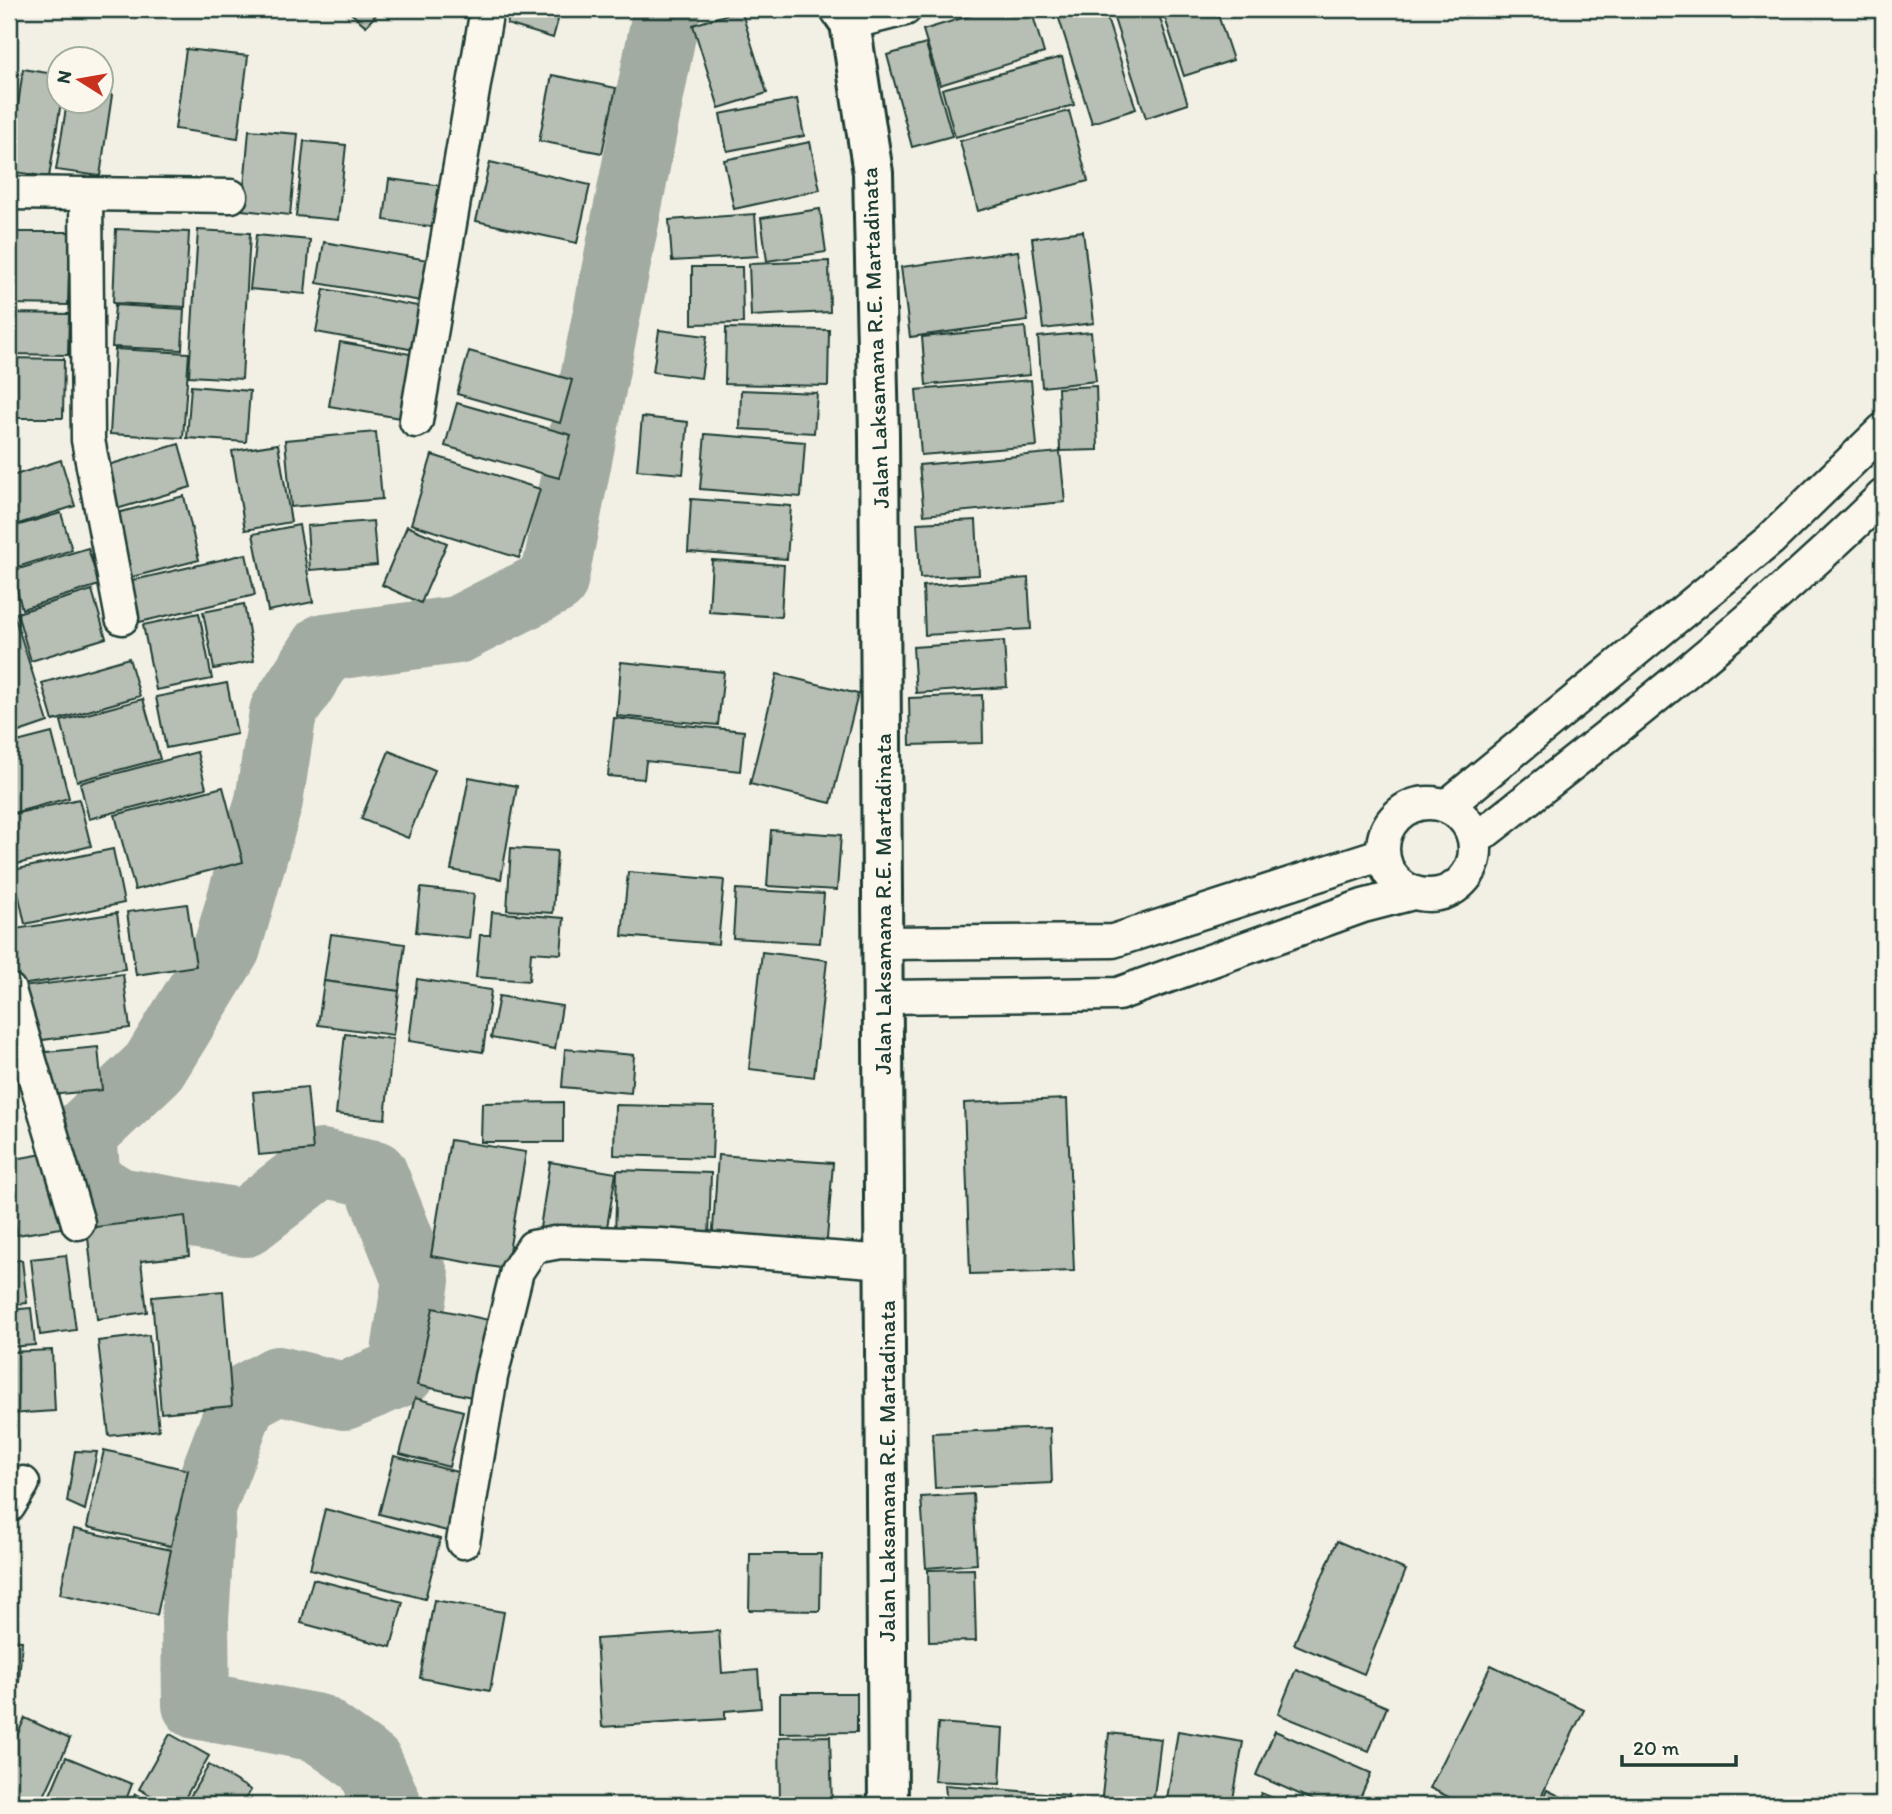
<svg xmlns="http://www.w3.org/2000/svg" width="1892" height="1814" font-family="Itim,sans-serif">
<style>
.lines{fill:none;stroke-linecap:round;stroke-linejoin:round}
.river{stroke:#a2aba1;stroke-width:68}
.building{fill:#b7beb3;stroke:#1f3d34;stroke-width:2}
.minor-casing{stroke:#1f3d34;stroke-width:37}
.primary-casing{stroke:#1f3d34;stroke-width:44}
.minor{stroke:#fbf7ec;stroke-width:32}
.primary{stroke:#fbf7ec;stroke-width:38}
.labels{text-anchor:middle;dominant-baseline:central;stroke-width:5;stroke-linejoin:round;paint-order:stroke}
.street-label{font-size:23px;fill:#1f3d34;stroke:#fbf7ec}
</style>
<rect width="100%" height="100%" fill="#f2f0e5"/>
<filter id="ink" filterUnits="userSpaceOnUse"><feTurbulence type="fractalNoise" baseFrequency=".0143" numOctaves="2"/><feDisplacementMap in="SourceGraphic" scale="14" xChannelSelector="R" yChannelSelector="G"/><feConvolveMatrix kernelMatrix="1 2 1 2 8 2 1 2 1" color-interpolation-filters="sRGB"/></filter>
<g filter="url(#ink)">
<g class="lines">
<polyline class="river" points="388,1805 370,1765 318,1728 196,1705 195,1620 202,1507 243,1399 278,1380 344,1396 402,1372 416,1280 374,1174 322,1163 245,1223 118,1201 87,1182 83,1134 154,1067 227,948 269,801 283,712 325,647 457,630 554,581 667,9"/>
</g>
<g class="building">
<polygon points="346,9 381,9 366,26"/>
<polygon points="511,9 561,9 553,38 507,24"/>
<polygon points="992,9 1031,9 1044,53 940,85 923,30"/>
<polygon points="1056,9 1104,9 1136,109 1092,123"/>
<polygon points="1111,9 1157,9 1188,104 1146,118"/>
<polygon points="1162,9 1216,9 1233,60 1184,76"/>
<polygon points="741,10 767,93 719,108 693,25"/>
<polygon points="926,44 952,136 912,147 887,55"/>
<polygon points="186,49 248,56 238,138 175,129"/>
<polygon points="1062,57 1074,105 955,137 942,89"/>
<polygon points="23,69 60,75 61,102 49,177 9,171"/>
<polygon points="552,75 616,88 602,153 539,141"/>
<polygon points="102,93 112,95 100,176 56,170 67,102 102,102"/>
<polygon points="797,99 804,136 727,151 720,114"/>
<polygon points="1069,111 1088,181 978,211 960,141"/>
<polygon points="249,130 298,134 290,215 242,210"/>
<polygon points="304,141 346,145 338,220 296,216"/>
<polygon points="810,142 820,190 734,209 724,160"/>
<polygon points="490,162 590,185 577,243 476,221"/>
<polygon points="389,179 444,186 439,228 384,220"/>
<polygon points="820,209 826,252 767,261 761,218"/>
<polygon points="755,214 758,256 672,261 669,220"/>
<polygon points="116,229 189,232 185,307 113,303"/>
<polygon points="198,230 250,233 242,379 189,376"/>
<polygon points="1083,231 1094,323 1043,329 1032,238"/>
<polygon points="12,232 70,232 68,305 11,304"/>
<polygon points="256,235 310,240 305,294 250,289"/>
<polygon points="324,242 428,260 421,301 317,283"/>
<polygon points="1018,251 1028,321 910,337 901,267"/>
<polygon points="829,261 830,312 751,316 749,264"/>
<polygon points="692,267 742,267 743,323 692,324"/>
<polygon points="324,289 423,307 415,350 316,332"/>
<polygon points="115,305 184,309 182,350 112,347"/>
<polygon points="9,313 69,314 68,355 9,354"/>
<polygon points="1025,327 1030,375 926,385 922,337"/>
<polygon points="726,328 829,330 828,386 725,384"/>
<polygon points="659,330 707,336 701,378 653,372"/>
<polygon points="1091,332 1096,381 1042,387 1038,337"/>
<polygon points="340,342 422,356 412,420 329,406"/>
<polygon points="115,349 189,353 183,438 110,434"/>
<polygon points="469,351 572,380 560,423 457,394"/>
<polygon points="9,358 64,359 63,418 9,418"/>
<polygon points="1031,380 1037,446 921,455 916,390"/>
<polygon points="191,386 250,391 246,442 187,438"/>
<polygon points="1096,386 1098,450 1060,451 1058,388"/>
<polygon points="741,390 817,393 814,433 740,429"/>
<polygon points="457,403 571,435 559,478 445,446"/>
<polygon points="642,417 688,422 683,474 637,470"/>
<polygon points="376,432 382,499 291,507 285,440"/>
<polygon points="705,434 805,442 801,497 700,489"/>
<polygon points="179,444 191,487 110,511 98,468"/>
<polygon points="278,444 291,522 245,530 232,451"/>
<polygon points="1060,452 1065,502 924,515 919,465"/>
<polygon points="432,455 540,489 519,558 411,524"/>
<polygon points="61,460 75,506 9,527 9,477"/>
<polygon points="184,496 199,560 124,579 109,515"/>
<polygon points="691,499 791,506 787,559 688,552"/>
<polygon points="61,513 72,550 11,569 9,528"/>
<polygon points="976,520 979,575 920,578 917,523"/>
<polygon points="373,521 377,565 310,570 307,526"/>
<polygon points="299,525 313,602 268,611 253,534"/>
<polygon points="407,526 447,543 421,603 382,585"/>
<polygon points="88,548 99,585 22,609 12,571"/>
<polygon points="246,554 255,595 131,624 121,583"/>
<polygon points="712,560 784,565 781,617 709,612"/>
<polygon points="1028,578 1031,629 925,635 923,586"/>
<polygon points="92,590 106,638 31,661 17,613"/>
<polygon points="9,598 14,615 9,617"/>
<polygon points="244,604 254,661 214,669 203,612"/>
<polygon points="199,613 212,679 156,690 143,625"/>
<polygon points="14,615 48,722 10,735 9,617"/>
<polygon points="1004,641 1007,687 916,693 913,647"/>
<polygon points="129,658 140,696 53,721 42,683"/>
<polygon points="621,662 724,672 718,725 617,716"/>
<polygon points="777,674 858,694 831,803 750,784"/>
<polygon points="227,683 237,734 166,748 156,697"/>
<polygon points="982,695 983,743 910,745 909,698"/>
<polygon points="143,699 160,759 77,781 61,721"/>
<polygon points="614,718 744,731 740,771 646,761 644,779 608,776"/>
<polygon points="52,733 69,798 9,814 9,744"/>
<polygon points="389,751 435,770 408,838 361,819"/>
<polygon points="197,752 206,788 89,819 80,783"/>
<polygon points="469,777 517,786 501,879 451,870"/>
<polygon points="223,787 243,862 135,890 115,815"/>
<polygon points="79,799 91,846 9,866 9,815"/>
<polygon points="771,830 841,835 837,890 767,886"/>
<polygon points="511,848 557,851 553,913 507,910"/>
<polygon points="113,849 124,903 25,924 13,870"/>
<polygon points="628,872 724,880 718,944 622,936"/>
<polygon points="421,888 474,894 469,938 416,932"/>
<polygon points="736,889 824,894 820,943 733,938"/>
<polygon points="187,904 196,966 136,975 127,912"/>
<polygon points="492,912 564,918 561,954 531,952 529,981 476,977 480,935 490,935"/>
<polygon points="117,913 125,969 14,986 9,930"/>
<polygon points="331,934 405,944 399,991 324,981"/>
<polygon points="762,952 827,960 814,1077 749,1069"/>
<polygon points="123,974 130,1028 28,1042 22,987"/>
<polygon points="417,979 491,990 483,1052 409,1041"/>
<polygon points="324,981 399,991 393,1035 318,1025"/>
<polygon points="499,996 562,1006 555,1049 491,1038"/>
<polygon points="345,1034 393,1039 385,1119 336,1114"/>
<polygon points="98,1047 102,1090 50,1095 46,1052"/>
<polygon points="565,1049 634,1055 631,1093 562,1087"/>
<polygon points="307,1087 313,1150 259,1155 253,1092"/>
<polygon points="1067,1099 1074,1271 970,1274 964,1103"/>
<polygon points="563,1102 563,1142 481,1142 482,1103"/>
<polygon points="615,1105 714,1107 712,1158 614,1155"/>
<polygon points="450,1140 526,1152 506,1269 431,1256"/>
<polygon points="49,1153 61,1228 17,1235 9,1186 9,1160"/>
<polygon points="718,1155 833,1163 826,1252 712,1244"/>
<polygon points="550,1162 616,1173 605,1239 540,1228"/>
<polygon points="617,1170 711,1173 709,1239 615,1236"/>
<polygon points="185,1216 189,1256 141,1261 147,1312 97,1319 87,1228"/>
<polygon points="66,1255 76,1330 40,1335 31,1259"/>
<polygon points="22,1260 27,1303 9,1305 9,1261"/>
<polygon points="223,1291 232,1406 161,1413 152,1297"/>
<polygon points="31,1308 35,1345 9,1347 9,1310"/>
<polygon points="433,1308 498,1322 481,1399 417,1385"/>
<polygon points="149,1335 159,1430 109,1436 98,1341"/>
<polygon points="52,1350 55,1411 9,1414 9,1352"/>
<polygon points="415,1398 463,1411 449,1467 400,1454"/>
<polygon points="1050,1428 1052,1483 935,1488 932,1433"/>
<polygon points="104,1450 188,1470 171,1546 87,1527"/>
<polygon points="75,1451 97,1452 85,1510 67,1502"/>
<polygon points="394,1456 473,1476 459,1534 379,1514"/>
<polygon points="973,1494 977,1564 926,1568 921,1497"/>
<polygon points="325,1509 440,1539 425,1599 310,1569"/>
<polygon points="74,1529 171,1550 157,1615 60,1594"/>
<polygon points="1337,1541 1406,1570 1364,1674 1294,1644"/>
<polygon points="750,1554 821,1554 820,1611 749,1610"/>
<polygon points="974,1569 976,1641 929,1642 928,1570"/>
<polygon points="313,1579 403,1602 391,1647 301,1623"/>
<polygon points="434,1600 504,1612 490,1691 420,1678"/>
<polygon points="719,1631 722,1673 758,1670 761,1708 725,1711 725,1719 602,1727 596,1639"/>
<polygon points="9,1640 22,1641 19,1682 9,1681"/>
<polygon points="1491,1665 1584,1710 1537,1805 1465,1805 1430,1788"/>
<polygon points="1296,1669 1387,1707 1369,1751 1278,1714"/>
<polygon points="780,1693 857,1693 857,1732 780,1733"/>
<polygon points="25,1718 70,1739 40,1805 9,1804 9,1753"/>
<polygon points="938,1723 1003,1728 1000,1784 934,1781"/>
<polygon points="1178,1731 1243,1742 1232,1805 1166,1805"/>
<polygon points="1275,1731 1371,1773 1357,1805 1324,1805 1256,1775"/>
<polygon points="1109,1733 1161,1739 1153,1805 1101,1805"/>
<polygon points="170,1734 209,1756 181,1805 168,1805 139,1789"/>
<polygon points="830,1736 832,1805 780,1805 779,1737"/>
<polygon points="66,1757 132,1784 124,1805 46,1804"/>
<polygon points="209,1765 251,1790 242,1805 185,1805"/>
<polygon points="945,1785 1068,1795 1065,1805 947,1805"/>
<polygon points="1547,1790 1578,1805 1540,1805"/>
<polygon points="1261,1793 1290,1805 1256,1805"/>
<polygon points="135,1794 157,1805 130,1805"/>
</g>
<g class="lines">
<g class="minor-casing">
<g id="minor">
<polyline points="850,23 905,9"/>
<polyline points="9,193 231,196"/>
<polyline points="86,195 88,440 122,618"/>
<polyline points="416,421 487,9"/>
<circle cx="1429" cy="849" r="46"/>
<polyline points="1447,806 1770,540 1883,430"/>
<path d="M1475,840C1616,730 1756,621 1883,496"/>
<polyline points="883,943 1113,941 1383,854"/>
<polyline points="9,990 78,1223"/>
<polyline points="884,997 1118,994 1363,906 1413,893"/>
<polyline points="9,1506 23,1483"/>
<polyline points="463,1542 491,1377 517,1271 533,1247 560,1242 661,1245 886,1262"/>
</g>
</g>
<g class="primary-casing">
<polyline id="primary" points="840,9 850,23 873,173 879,434 888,1805"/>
</g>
<use href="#minor" class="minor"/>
<use href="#primary" class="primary"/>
</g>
</g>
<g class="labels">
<g class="street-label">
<text transform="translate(875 338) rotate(-92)">Jalan Laksamana R.E. Martadinata</text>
<text transform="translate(883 904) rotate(-90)">Jalan Laksamana R.E. Martadinata</text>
<text transform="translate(887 1471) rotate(-90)">Jalan Laksamana R.E. Martadinata</text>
</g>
</g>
<rect width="1892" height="1814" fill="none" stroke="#fbf7ec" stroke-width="35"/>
<rect x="18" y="18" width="1857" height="1779" fill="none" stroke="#1f3d34" stroke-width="2.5" filter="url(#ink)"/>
<g transform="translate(80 80) rotate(281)"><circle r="33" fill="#fbf7ec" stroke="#a3ada2" stroke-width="2"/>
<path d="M0-5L12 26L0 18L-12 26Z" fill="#c8321e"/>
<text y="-10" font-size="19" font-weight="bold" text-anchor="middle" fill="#1f3d34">N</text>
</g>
<path d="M1622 1755v10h114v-10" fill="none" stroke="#1f3d34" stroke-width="3.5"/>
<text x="1633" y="1755" font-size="21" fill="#1f3d34" stroke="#fbf7ec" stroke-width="5" paint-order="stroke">20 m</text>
</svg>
